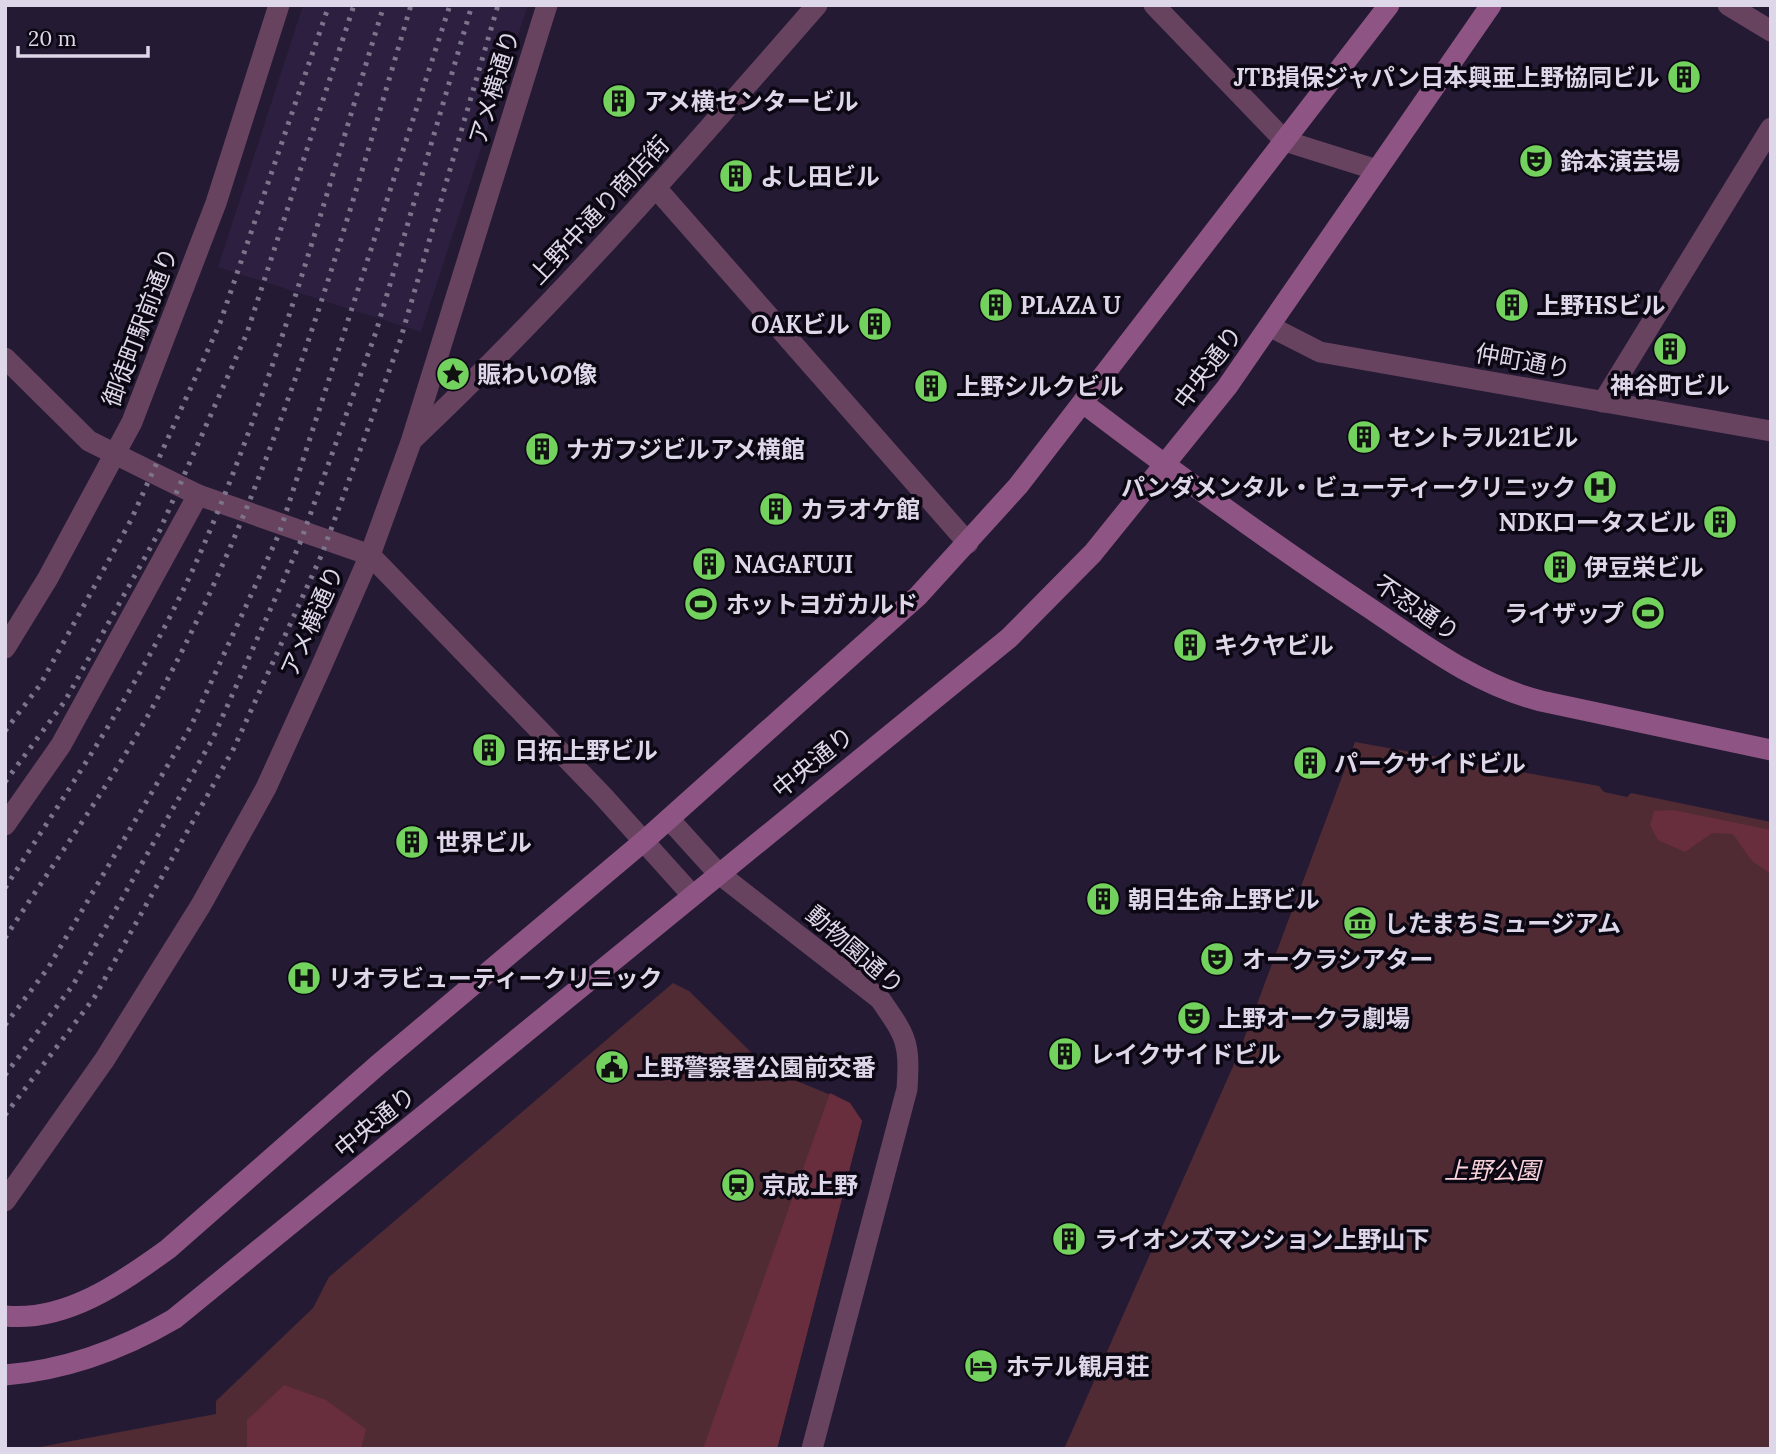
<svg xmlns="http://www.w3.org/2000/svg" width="1776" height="1454" font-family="Lora,'Noto Sans JP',serif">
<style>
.built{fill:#2c1f40}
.green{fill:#502b34}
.forest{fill:#682e3d}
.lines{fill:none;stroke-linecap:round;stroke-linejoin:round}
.minor{stroke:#674360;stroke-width:21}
.tertiary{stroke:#674360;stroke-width:21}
.secondary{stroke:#8e5584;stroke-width:21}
.rail{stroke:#7c748b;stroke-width:5;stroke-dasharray:3.5 7;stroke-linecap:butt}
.labels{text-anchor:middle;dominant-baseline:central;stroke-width:7;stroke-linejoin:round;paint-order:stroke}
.poi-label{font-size:24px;font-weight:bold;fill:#ddd7e9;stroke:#0c0813;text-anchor:start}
.street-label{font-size:24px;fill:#ddd7e9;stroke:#0c0813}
.park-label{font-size:24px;font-style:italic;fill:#fad2d9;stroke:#0c0813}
</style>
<rect width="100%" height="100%" fill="#241a34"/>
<polygon class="built" points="303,5 528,5 421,332 218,267"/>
<g class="green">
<polygon points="1355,742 1599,786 1604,792 1627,797 1631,793 1771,822 1771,1449 1064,1449 1238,1055"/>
<polygon points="673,983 689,991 768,1069 850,1103 862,1121 777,1449 29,1449 216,1414 216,1401 313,1308 329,1277"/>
</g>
<g class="forest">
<polygon points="1673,810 1771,830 1771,874 1752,861 1733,834 1712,833 1685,852 1658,840 1650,825 1654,811"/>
<polygon points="830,1093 850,1103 862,1121 777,1449 703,1449"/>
<polygon points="284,1385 326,1400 366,1429 361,1449 247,1449 247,1420"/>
</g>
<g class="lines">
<g class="minor">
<polyline points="1154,5 1285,141 1377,170"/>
<polyline points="1728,5 1771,31"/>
<polyline points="656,188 968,543"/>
<polyline points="1271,327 1320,352 1771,431"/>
<polyline points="5,358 89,441 198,495 370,555 602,795 692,895"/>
<polyline points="1603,402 1771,128"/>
<path d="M413,439C557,303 687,154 817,5"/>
<polyline points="5,648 48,578 132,422 216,203 279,5"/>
<polyline points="5,825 61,745 198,495"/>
<polyline points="5,1201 105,1059 201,905 266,788 321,667 370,555 411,442 547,5"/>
</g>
<path class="tertiary" d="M669,819L718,873L880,999C907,1038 910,1042 907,1089L812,1449"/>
<g class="secondary">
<path d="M1083,403C1175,473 1268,541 1365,605C1422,643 1474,684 1541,701L1771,750"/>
<path d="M5,1316C66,1322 121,1283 168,1249L379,1064L644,841L918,596L1018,486L1389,5"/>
<path d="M5,1375C67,1370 121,1350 174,1319L1009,638L1093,553L1227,387L1491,5"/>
</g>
<g class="rail">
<polyline points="5,731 40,685 131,520 220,323 329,5"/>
<polyline points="5,782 65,701 159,532 247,333 354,5"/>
<path d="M5,888C76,778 150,669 202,549C278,374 328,187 384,5"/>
<path d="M5,938C53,864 109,786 151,710C273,489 340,245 411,5"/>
<polyline points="5,1025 48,968 191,726 279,534 450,5"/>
<polyline points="5,1075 73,985 213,738 300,543 376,332 472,5"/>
<polyline points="5,1115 94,998 234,748 322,554 400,341 498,5"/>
</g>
</g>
<defs>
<g id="building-disc" transform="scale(1.75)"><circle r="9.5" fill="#72d25d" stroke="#0c0813"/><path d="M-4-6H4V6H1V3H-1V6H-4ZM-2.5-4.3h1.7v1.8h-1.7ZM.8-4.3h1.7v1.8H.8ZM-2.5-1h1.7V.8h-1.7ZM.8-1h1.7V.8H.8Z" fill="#111"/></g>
<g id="theatre-disc" transform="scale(1.75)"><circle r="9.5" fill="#72d25d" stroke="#0c0813"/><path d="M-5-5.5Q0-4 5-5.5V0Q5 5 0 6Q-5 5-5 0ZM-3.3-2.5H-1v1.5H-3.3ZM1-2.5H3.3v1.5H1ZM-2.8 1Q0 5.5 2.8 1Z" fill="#111"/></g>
<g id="sight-disc" transform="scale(1.75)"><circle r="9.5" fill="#72d25d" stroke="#0c0813"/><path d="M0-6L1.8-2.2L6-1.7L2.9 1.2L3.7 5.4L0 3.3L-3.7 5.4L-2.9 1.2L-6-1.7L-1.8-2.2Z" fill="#111"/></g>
<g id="hospital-disc" transform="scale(1.75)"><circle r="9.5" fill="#72d25d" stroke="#0c0813"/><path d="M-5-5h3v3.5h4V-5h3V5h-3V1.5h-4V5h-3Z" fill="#111"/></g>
<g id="stadium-disc" transform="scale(1.75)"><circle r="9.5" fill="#72d25d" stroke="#0c0813"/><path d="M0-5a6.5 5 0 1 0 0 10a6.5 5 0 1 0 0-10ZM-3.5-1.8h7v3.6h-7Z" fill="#111"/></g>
<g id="museum-disc" transform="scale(1.75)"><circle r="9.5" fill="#72d25d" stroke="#0c0813"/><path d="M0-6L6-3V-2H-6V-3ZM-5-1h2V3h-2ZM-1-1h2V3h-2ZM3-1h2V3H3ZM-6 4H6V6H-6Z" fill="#111"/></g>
<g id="civic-disc" transform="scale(1.75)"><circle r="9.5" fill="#72d25d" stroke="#0c0813"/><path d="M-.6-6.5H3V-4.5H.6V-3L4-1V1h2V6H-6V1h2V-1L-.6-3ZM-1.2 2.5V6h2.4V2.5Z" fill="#111"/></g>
<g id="station-disc" transform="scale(1.75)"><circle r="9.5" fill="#72d25d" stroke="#0c0813"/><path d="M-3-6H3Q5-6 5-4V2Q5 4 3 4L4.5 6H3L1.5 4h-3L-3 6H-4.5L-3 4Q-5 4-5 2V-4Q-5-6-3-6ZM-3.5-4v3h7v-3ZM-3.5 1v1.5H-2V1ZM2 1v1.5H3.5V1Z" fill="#111"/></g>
<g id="hotel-disc" transform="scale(1.75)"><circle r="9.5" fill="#72d25d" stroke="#0c0813"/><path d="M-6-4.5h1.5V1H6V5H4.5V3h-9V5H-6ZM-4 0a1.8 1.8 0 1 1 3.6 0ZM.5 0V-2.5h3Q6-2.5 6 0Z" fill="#111"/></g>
</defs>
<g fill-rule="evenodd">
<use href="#building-disc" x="1684" y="77"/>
<use href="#building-disc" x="619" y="101"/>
<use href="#theatre-disc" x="1536" y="161"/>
<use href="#building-disc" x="736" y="176"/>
<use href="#building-disc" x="996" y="305"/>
<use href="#building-disc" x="1512" y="305"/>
<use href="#building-disc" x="875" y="324"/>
<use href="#building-disc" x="1670" y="349"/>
<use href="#sight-disc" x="453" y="374"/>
<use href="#building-disc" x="931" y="386"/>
<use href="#building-disc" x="1364" y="437"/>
<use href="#building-disc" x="542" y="449"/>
<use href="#hospital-disc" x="1600" y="487"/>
<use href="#building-disc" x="776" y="509"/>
<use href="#building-disc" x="1720" y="522"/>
<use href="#building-disc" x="709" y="564"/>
<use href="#building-disc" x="1560" y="567"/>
<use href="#stadium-disc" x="701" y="604"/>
<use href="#stadium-disc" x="1648" y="613"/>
<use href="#building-disc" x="1190" y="645"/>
<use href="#building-disc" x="489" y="750"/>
<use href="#building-disc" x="1310" y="763"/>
<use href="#building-disc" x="412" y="842"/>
<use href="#building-disc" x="1103" y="899"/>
<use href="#museum-disc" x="1360" y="923"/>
<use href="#theatre-disc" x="1217" y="959"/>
<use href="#hospital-disc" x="304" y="978"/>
<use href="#theatre-disc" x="1194" y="1018"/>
<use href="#building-disc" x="1065" y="1054"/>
<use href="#civic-disc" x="612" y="1067"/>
<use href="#station-disc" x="738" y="1185"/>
<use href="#building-disc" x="1069" y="1239"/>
<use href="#hotel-disc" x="981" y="1366"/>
</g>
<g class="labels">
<g class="poi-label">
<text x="1660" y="77" text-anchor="end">JTB損保ジャパン日本興亜上野協同ビル</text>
<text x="644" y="101">アメ横センタービル</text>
<text x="1560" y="161">鈴本演芸場</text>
<text x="760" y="176">よし田ビル</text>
<text x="1020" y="305">PLAZA U</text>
<text x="1536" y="305">上野HSビル</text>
<text x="850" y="324" text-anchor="end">OAKビル</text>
<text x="477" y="374">賑わいの像</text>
<text x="1670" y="385" text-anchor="middle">神谷町ビル</text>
<text x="956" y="386">上野シルクビル</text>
<text x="1388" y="437">セントラル21ビル</text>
<text x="566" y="449">ナガフジビルアメ横館</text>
<text x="1576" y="487" text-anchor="end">パンダメンタル・ビューティークリニック</text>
<text x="800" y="509">カラオケ館</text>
<text x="1696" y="522" text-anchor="end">NDKロータスビル</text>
<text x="734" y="564">NAGAFUJI</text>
<text x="1584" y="567">伊豆栄ビル</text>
<text x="726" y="604">ホットヨガカルド</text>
<text x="1624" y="613" text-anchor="end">ライザップ</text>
<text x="1214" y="645">キクヤビル</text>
<text x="514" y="750">日拓上野ビル</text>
<text x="1334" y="763">パークサイドビル</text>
<text x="436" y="842">世界ビル</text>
<text x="1128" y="899">朝日生命上野ビル</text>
<text x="1384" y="923">したまちミュージアム</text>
<text x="1242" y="959">オークラシアター</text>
<text x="328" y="978">リオラビューティークリニック</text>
<text x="1218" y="1018">上野オークラ劇場</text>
<text x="1090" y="1054">レイクサイドビル</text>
<text x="636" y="1067">上野警察署公園前交番</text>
<text x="762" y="1185">京成上野</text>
<text x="1094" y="1239">ライオンズマンション上野山下</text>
<text x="1006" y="1366">ホテル観月荘</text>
</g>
<g class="street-label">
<text transform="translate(494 87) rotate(-73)">アメ横通り</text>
<text transform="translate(599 210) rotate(-47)">上野中通り商店街</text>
<text transform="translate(140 327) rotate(-69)">御徒町駅前通り</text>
<text transform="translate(1523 361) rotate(10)">仲町通り</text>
<text transform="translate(1208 367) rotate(-53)">中央通り</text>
<text transform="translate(1417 608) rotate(34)">不忍通り</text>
<text transform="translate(312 621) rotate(-66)">アメ横通り</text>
<text transform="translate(813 762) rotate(-39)">中央通り</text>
<text transform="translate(855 950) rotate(41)">動物園通り</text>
<text transform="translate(375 1122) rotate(-39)">中央通り</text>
</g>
<g class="park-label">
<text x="1492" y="1170">上野公園</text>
</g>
</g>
<rect width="1776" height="1454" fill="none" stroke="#ddd7e9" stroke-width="14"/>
<path d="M18 46v10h130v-10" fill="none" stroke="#ddd7e9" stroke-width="3.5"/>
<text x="28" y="46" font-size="21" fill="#ddd7e9" stroke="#0c0813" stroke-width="5" paint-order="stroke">20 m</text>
</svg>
